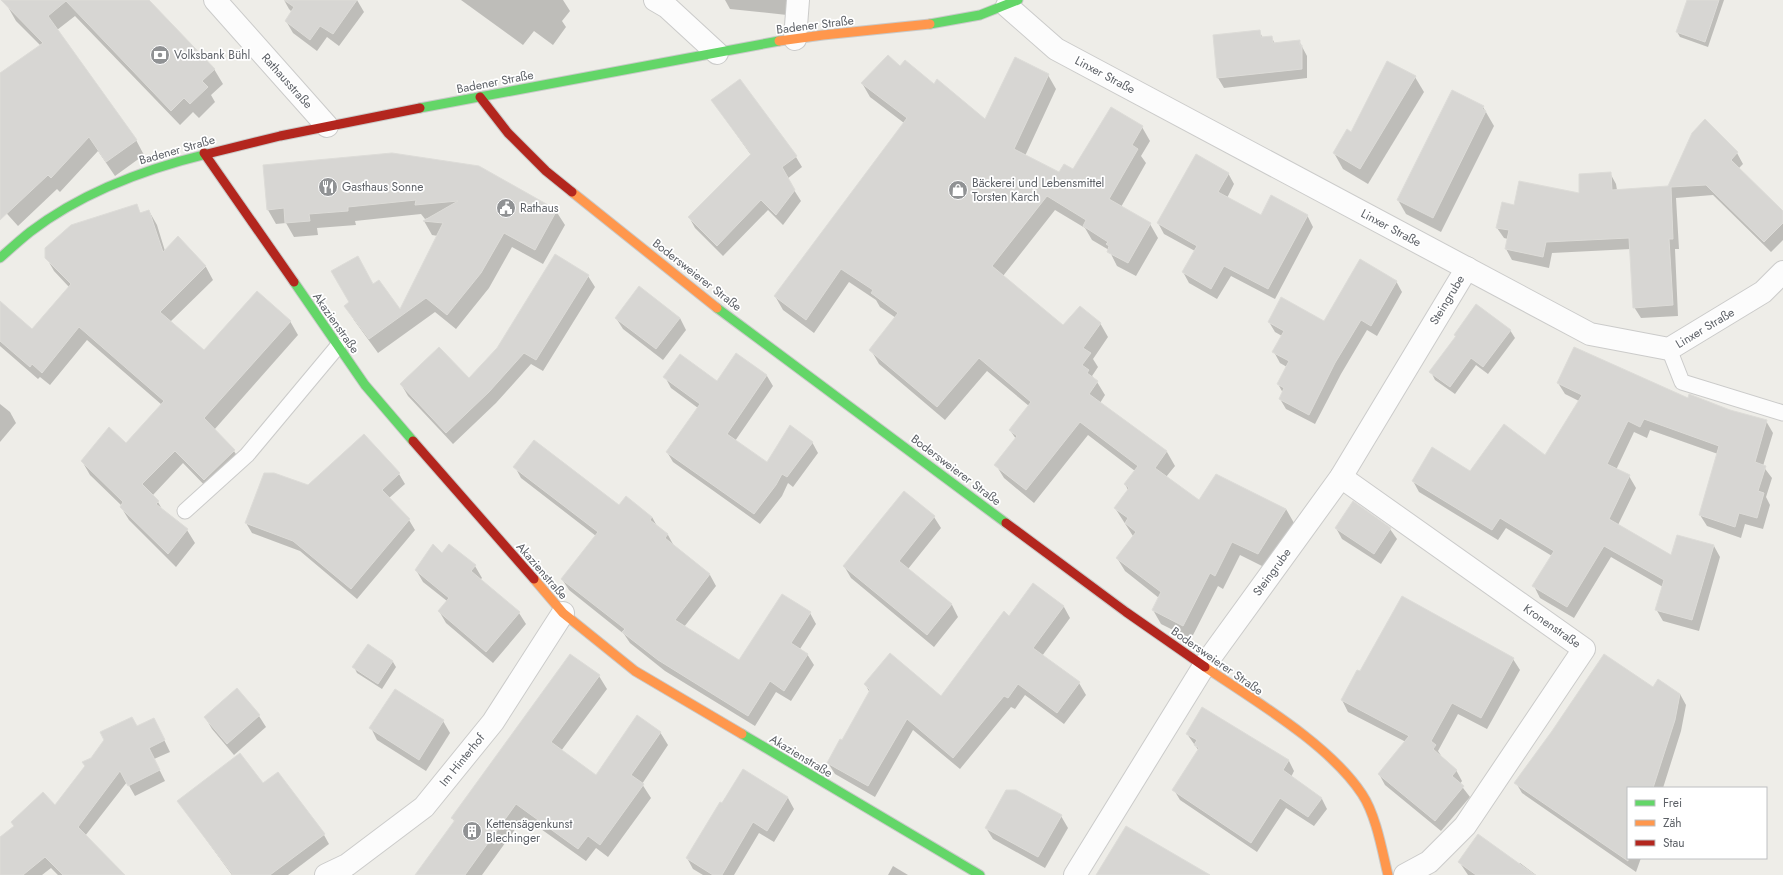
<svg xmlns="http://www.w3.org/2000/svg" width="1783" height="875" font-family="Jost,sans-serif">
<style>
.shadow{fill:#0003}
.building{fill:#d7d6d3;stroke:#dddcd8}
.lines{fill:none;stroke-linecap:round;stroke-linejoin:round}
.lane-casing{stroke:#cbcbca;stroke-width:17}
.street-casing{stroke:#cbcbca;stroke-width:24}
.fast-casing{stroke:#c9cac9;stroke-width:11}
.slow-casing{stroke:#c9cac9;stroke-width:11}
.jam-casing{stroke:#c9cac9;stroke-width:11}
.lane{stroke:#fcfcfc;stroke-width:15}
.street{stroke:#fcfcfc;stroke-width:22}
.fast{stroke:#63d668;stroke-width:9}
.slow{stroke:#ff974d;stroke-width:9}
.jam{stroke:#b3261e;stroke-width:9}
.labels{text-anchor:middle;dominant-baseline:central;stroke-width:3.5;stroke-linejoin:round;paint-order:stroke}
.street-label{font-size:12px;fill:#5d6167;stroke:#fff}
.poi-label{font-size:12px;fill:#5d6167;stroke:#fff;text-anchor:start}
</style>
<rect width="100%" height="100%" fill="#eeede8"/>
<g class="shadow">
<polygon points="4,0 148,0 214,69 223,84 211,95 215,102 199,118 193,112 180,125 75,16 57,30 136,140 144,155 115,176 98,151 60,192 57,189 18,226 0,206 0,74 41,46 16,21"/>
<polygon points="284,0 357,0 364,12 339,46 327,37 317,51 293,33 286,21 292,12 289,9"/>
<polygon points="461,0 563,0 570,11 562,21 566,27 553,45 534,31 523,45"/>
<polygon points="725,0 788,0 787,15 730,9"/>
<polygon points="1688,0 1724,0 1708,47 1680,37 1677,32"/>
<polygon points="1259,31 1263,38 1272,38 1275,44 1299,41 1307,56 1307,78 1224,88 1218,78"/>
<polygon points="900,67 934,86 986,121 1048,75 1056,89 1025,156 1059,174 1073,170 1111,109 1142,127 1150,141 1141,156 1146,163 1121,207 1150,224 1158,238 1136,276 1117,266 1109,250 1092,240 1085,228 1055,210 1003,276 1063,327 1100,323 1108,337 1093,359 1098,367 1092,376 1097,382 1105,395 1100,403 1167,452 1175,466 1166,477 1199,502 1216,476 1286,509 1294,523 1266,568 1240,555 1223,589 1218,586 1191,639 1161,624 1153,610 1159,598 1125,571 1117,558 1133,536 1115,508 1128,490 1125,484 1135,471 1088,435 1034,503 1004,478 996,465 1016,439 1010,430 1029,406 987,371 945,420 879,364 871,350 896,318 880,307 876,300 849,282 814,333 783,310 775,296 904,123 870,97 862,83"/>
<polygon points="1415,77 1424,92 1368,184 1343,169 1334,153 1352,133"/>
<polygon points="712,100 796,157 802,167 787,179 801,201 783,225 768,210 723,256 695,228 689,217 751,155"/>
<polygon points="1483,107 1494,126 1441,232 1406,214 1398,200"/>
<polygon points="1705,121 1737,153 1743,164 1738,169 1783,212 1783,240 1771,252 1713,195 1676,198 1679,249 1675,249 1678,316 1641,318 1634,307 1631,249 1552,253 1549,268 1512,260 1506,249 1508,239 1504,238 1497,228 1515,206 1580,194 1610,173 1616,184 1617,190 1669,187"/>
<polygon points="264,166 556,211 565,225 543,264 512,247 489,288 456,329 435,312 378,353 354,320 346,306 373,286 400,311 438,236 432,235 424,221 429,218 425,219 421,214 355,221 356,225 317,228 318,235 294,237 286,223 276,224 268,210"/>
<polygon points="1228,173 1234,184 1227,198 1261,217 1307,215 1313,227 1275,299 1231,276 1217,299 1189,283 1183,272 1195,251 1164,234 1158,223"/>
<polygon points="136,205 141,214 149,211 157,225 165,251 178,237 206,267 213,280 170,322 204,352 290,321 298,335 214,430 234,451 242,464 212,493 183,463 152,496 158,502 163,511 187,530 195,543 176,567 129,520 121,507 122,506 90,475 82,461 126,445 162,405 87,340 50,385 40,377 38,379 0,346 0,306 32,330 69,287 54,271 46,257"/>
<polygon points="588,276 595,287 543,371 531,364 496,403 453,444 408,396 401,384 469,379"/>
<polygon points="1396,281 1402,292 1377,336 1367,330 1341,374 1315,424 1286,409 1280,399 1283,393 1278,384 1287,367 1280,363 1274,352 1282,336 1275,332 1269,322 1325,322"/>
<polygon points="616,318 680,318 686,330 663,360 623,329"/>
<polygon points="1510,330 1515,338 1488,374 1476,365 1455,394 1435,380 1431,372 1456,337 1455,335"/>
<polygon points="737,355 767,376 773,386 735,441 767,464 812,442 818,453 793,487 788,483 782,496 760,524 673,462 667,452 698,408 671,388 665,377 717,382"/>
<polygon points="1558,383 1688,400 1766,421 1773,433 1763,466 1772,478 1766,497 1770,505 1763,529 1745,524 1741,538 1707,526 1700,515 1718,454 1650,430 1647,438 1634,432 1616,470 1629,476 1636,488 1618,525 1672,556 1714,546 1720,557 1699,631 1663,621 1656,609 1663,587 1611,557 1574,618 1540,598 1534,586 1552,556 1506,528 1498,540 1419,492 1413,481 1470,472 1546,456 1579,401 1565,394"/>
<polygon points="0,404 10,412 16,423 0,442"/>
<polygon points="515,467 652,517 658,528 668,535 674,546 710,575 716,586 684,627 739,662 810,613 816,624 800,649 807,654 814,665 791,701 776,692 755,726 665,671 630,643 624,634 569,590 562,579 596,536 521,478"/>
<polygon points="399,474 405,484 389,498 409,520 415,530 357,599 300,551 252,533 246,523 308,486"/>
<polygon points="934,517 941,528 908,569 952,605 958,617 934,647 851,578 844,566"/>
<polygon points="1336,528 1390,529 1397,539 1381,564 1342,539"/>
<polygon points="442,555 475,566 482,578 480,580 519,613 526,624 493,663 446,623 439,611 447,601 423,582 416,570"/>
<polygon points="1034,584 1064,607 1070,618 1042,656 1079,683 1086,695 1064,724 1025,695 1015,709 1011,707 960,769 913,730 875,797 835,774 828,763 843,741 870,693 865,684 942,697 1010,617"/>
<polygon points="368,645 393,662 396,667 382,689 357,673 354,667"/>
<polygon points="1513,659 1520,670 1487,729 1458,714 1438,751 1442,757 1456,770 1462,781 1460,784 1470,797 1441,831 1385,785 1379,774 1406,742 1348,712 1342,700 1361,673"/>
<polygon points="599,676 607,689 561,751 597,777 660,732 668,745 642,784 651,798 608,857 596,848 586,861 524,817 482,875 416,875 455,822 452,818"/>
<polygon points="1653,689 1680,694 1686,705 1681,731 1663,788 1628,788 1628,858 1641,858 1636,872 1522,793 1516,783 1553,732"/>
<polygon points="1202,708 1289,761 1294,771 1291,777 1322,799 1327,809 1314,826 1286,808 1257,852 1180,800 1174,790 1199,751 1187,734"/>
<polygon points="259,716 266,727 234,755 212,729 205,717"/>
<polygon points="154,719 170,752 154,759 165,781 135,796 127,782 85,836 123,875 58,875 51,868 42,875 0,875 0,839 55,806 91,759 137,727"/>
<polygon points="443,721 450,733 426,771 377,740 371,728"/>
<polygon points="743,770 788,798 794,809 774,842 759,833 734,875 703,875 693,869 687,858"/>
<polygon points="263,784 324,835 329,844 288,875 232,875 178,801"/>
<polygon points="1061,816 1068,828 1045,868 993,839 986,828"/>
<polygon points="1460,863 1519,864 1520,863 1536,875 1468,875"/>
<polygon points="893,866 908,875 888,875"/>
</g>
<g class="building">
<polygon points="1,0 149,0 215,69 202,81 208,87 190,104 184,98 171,111 66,1 48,16 137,140 106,162 89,137 51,178 48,175 0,220 0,73 43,43"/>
<polygon points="284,0 357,0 333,34 320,26 310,40 285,21 294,7"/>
<polygon points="1687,0 1719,0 1705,42 1676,32"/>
<polygon points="1260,30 1261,37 1272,36 1273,43 1300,40 1300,45 1302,45 1302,69 1217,78 1213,35"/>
<polygon points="888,55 900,66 905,60 934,84 937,79 985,119 1015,57 1049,74 1014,149 1059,172 1064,164 1073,169 1111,107 1143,126 1132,145 1138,149 1109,199 1151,223 1128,263 1107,252 1109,246 1106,244 1108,242 1083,226 1086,220 1047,196 992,266 1063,325 1080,306 1101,323 1083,348 1091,353 1082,365 1089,370 1087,373 1098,381 1089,394 1167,451 1155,468 1199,500 1216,474 1286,509 1258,554 1232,542 1215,576 1210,573 1183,626 1152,610 1161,592 1116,558 1136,532 1125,523 1128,518 1114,508 1129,488 1124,484 1138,466 1080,422 1026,490 994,465 1017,436 1009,430 1031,402 979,358 937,407 869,350 898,313 871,293 873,290 841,269 806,320 774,296 907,118 861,83"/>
<polygon points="1387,61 1416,76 1360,169 1333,153 1347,129 1351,132"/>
<polygon points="740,79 797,156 782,167 795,190 776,215 761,200 717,246 688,217 751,154 711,100"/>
<polygon points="1452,90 1484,106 1482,109 1486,111 1433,218 1397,200"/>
<polygon points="1705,119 1738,152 1731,160 1783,211 1783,223 1764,242 1706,185 1671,187 1673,239 1669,239 1673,305 1633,308 1629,238 1546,242 1543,257 1505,249 1509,230 1496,228 1502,202 1514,205 1519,181 1579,193 1579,174 1611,172 1612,190 1668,186 1692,133"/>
<polygon points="392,153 479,166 557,210 535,250 504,233 481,273 447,315 426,298 369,339 344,306 349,302 331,271 358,256 373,284 379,280 400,309 443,223 423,221 458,201 415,205 416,200 348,207 348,211 309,214 310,221 285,223 284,208 267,210 263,165"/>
<polygon points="1196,154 1229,173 1218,192 1261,215 1271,195 1308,215 1268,289 1224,266 1211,289 1182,272 1197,246 1157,223"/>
<polygon points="137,204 140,213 149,210 163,252 178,236 206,266 160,312 204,350 257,291 291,321 204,418 235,450 204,480 175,451 142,484 159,501 156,504 188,529 168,554 120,507 123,502 81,461 109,427 126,443 164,401 79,327 42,373 32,364 30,367 0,341 0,301 32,329 71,284 45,258 45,248 71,225"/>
<polygon points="555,254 589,275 536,360 524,353 489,392 446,433 400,384 439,347 469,378 497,348"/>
<polygon points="1360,259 1397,281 1371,326 1361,320 1335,363 1309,415 1279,399 1284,388 1277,384 1289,361 1272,352 1284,331 1268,322 1281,297 1324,321"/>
<polygon points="639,286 680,318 656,349 615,318"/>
<polygon points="1476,304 1511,330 1483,367 1471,358 1450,387 1429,372 1456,336 1454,335"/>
<polygon points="1574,347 1688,398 1689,394 1730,410 1767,420 1755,462 1766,466 1758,491 1764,493 1757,518 1739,513 1735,527 1699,515 1719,446 1644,419 1640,427 1628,421 1607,464 1630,475 1609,519 1671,555 1677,535 1714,545 1692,620 1655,610 1664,580 1604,546 1567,607 1532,586 1554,551 1500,518 1492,530 1412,481 1432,447 1470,471 1504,424 1545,455 1582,395 1557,383"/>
<polygon points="736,353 767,375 727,434 767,462 790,425 813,442 787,477 782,474 776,485 754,514 666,452 700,404 663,377 680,354 717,381"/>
<polygon points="364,434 400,473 382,490 410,519 351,589 293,541 245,523 264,473 274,473 308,485"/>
<polygon points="534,440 619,505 626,496 652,517 650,520 668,534 665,538 710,574 675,620 739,660 782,594 811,612 791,643 808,654 784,691 770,681 748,716 658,660 622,632 625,629 561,579 598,532 513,467"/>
<polygon points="904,491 935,516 899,561 952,604 927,635 843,566"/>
<polygon points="1353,501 1391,528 1374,554 1335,528"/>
<polygon points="433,544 442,553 449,544 476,565 471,571 520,612 486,652 438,611 449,598 415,570"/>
<polygon points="1033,583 1064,606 1033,648 1080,682 1057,713 1018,684 1008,698 1004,696 953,758 907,719 868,786 827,763 840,739 842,740 870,690 864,684 890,653 941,696 1004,611 1009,616"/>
<polygon points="1402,596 1514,658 1481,718 1452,703 1431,741 1436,745 1433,749 1457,770 1452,776 1464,786 1435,821 1378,774 1409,736 1341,700 1357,670 1360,671"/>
<polygon points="368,644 393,661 378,684 352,667"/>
<polygon points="570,654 600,675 551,742 596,775 637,715 661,732 631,775 644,784 600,845 588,836 578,849 516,804 465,875 415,875 455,820 451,818"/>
<polygon points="1604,654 1653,687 1658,679 1680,694 1675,720 1653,788 1628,788 1628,861 1514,783 1552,731"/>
<polygon points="237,688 260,715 227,744 204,717"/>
<polygon points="395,689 444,720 419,760 369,728"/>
<polygon points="1202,707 1289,760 1283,770 1322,798 1308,817 1280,798 1251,843 1172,790 1199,748 1194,745 1197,740 1186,734"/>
<polygon points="132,717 137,726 154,718 165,740 149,748 160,770 128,786 120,771 78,827 125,875 63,875 45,857 23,875 0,875 0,837 14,826 11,822 43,792 55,805 85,766 82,762 91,758 104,740 100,732"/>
<polygon points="240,753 263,783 278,772 325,834 270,875 233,875 177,801"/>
<polygon points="743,769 788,797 767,831 753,822 722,875 713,875 686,858 720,802 722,803"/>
<polygon points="1006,790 1016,790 1062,815 1038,857 985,828"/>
<polygon points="1126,826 1210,875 1096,875"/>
<polygon points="1478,834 1535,875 1476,875 1458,862"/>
</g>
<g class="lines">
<g class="lane-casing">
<g id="lane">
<polyline points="1669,349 1682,382 1783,413"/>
<polyline points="185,511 247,455 338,346"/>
</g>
</g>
<g class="street-casing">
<g id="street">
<polyline points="215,0 327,126"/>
<polyline points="655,0 667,7 717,53"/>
<polyline points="1007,6 1056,49 1590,334 1669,349 1763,292 1783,272"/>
<polyline points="795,39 798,0"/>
<polyline points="1341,477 1584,649 1465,826 1429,862 1405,875"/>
<polyline points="326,875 347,865 424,807 493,722 563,613"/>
<polyline points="1075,875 1204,666 1341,477 1467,268"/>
</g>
</g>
<g class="fast-casing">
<g id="fast">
<polyline points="930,24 980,15 1018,0"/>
<polyline points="420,108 779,41"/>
<path d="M0,258C10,249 20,240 30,232C81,193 145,169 207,154"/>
<polyline points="294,282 365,385 413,441"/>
<polyline points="717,308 1006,523"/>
<polyline points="742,734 980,875"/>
</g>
</g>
<g class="slow-casing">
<g id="slow">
<polyline points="779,41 823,35 930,24"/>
<polyline points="572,192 717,308"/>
<polyline points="534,579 563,613 635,671 742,734"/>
<path d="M1205,667C1255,701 1329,744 1362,794C1376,815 1382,850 1388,875"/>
</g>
</g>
<g class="jam-casing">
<g id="jam">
<polyline points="480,97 508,133 546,171 572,192"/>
<polyline points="204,153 294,282"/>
<polyline points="207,154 280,136 420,108"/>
<polyline points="413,441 534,579"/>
<polyline points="1006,523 1126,612 1205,667"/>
</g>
</g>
<use href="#lane" class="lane"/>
<use href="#street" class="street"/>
<use href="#fast" class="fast"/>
<use href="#slow" class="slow"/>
<use href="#jam" class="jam"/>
</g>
<defs>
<g id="bank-disc" transform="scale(1)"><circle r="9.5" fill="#909294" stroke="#fff"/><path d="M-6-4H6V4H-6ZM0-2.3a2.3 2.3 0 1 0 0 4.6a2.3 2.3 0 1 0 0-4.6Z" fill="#fff"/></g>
<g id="restaurant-disc" transform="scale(1)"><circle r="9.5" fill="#909294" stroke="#fff"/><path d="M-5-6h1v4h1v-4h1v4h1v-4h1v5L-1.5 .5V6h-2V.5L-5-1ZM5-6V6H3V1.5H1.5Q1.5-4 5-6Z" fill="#fff"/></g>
<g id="shop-disc" transform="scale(1)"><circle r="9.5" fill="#909294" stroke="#fff"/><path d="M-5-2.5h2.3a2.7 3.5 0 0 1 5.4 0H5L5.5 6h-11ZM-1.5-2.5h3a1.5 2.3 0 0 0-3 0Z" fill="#fff"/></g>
<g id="civic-disc" transform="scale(1)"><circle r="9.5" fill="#909294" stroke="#fff"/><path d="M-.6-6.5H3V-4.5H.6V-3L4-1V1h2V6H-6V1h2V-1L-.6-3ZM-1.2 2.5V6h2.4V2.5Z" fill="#fff"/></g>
<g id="building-disc" transform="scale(1)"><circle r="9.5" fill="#909294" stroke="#fff"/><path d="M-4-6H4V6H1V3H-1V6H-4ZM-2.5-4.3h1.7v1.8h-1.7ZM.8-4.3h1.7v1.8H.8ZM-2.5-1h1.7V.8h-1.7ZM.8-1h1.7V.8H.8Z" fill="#fff"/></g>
</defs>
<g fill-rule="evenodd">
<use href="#bank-disc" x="160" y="55"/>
<use href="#restaurant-disc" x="328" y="187"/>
<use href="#shop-disc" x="958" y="190"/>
<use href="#civic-disc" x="506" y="208"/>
<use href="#building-disc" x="472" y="831"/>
</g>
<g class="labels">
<g class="street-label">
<text transform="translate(815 25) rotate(-7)">Badener Straße</text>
<text transform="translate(1105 75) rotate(28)">Linxer Straße</text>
<text transform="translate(287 81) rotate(48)">Rathausstraße</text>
<text transform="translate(495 82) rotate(-11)">Badener Straße</text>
<text transform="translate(177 150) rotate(-16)">Badener Straße</text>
<text transform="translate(1391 228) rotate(28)">Linxer Straße</text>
<text transform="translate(697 275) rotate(38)">Bodersweierer Straße</text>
<text transform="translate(1447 300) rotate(-59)">Steingrube</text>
<text transform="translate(336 323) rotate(55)">Akazienstraße</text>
<text transform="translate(1705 328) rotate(-31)">Linxer Straße</text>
<text transform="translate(956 470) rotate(37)">Bodersweierer Straße</text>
<text transform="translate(542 571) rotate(49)">Akazienstraße</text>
<text transform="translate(1272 572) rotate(-54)">Steingrube</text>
<text transform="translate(1552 626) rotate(35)">Kronenstraße</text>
<text transform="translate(1217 661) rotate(35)">Bodersweierer Straße</text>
<text transform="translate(801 756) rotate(31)">Akazienstraße</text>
<text transform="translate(462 760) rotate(-51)">Im Hinterhof</text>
</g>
<g class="poi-label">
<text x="174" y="55">Volksbank Bühl</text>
<text x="972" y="183">Bäckerei und Lebensmittel<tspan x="972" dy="14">Torsten Karch</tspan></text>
<text x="342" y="187">Gasthaus Sonne</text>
<text x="520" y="208">Rathaus</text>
<text x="486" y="824">Kettensägenkunst<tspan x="486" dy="14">Blechinger</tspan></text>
</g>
</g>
<rect x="1627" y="787" width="140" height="72" fill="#ffffff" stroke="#bec0c2"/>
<rect x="1635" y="800" width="20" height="6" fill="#63d668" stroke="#bec0c2"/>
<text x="1663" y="807" font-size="12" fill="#5d6167">Frei</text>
<rect x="1635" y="820" width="20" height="6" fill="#ff974d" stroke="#bec0c2"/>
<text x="1663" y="827" font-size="12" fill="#5d6167">Zäh</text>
<rect x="1635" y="840" width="20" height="6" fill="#b3261e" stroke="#bec0c2"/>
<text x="1663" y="847" font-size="12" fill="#5d6167">Stau</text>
</svg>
